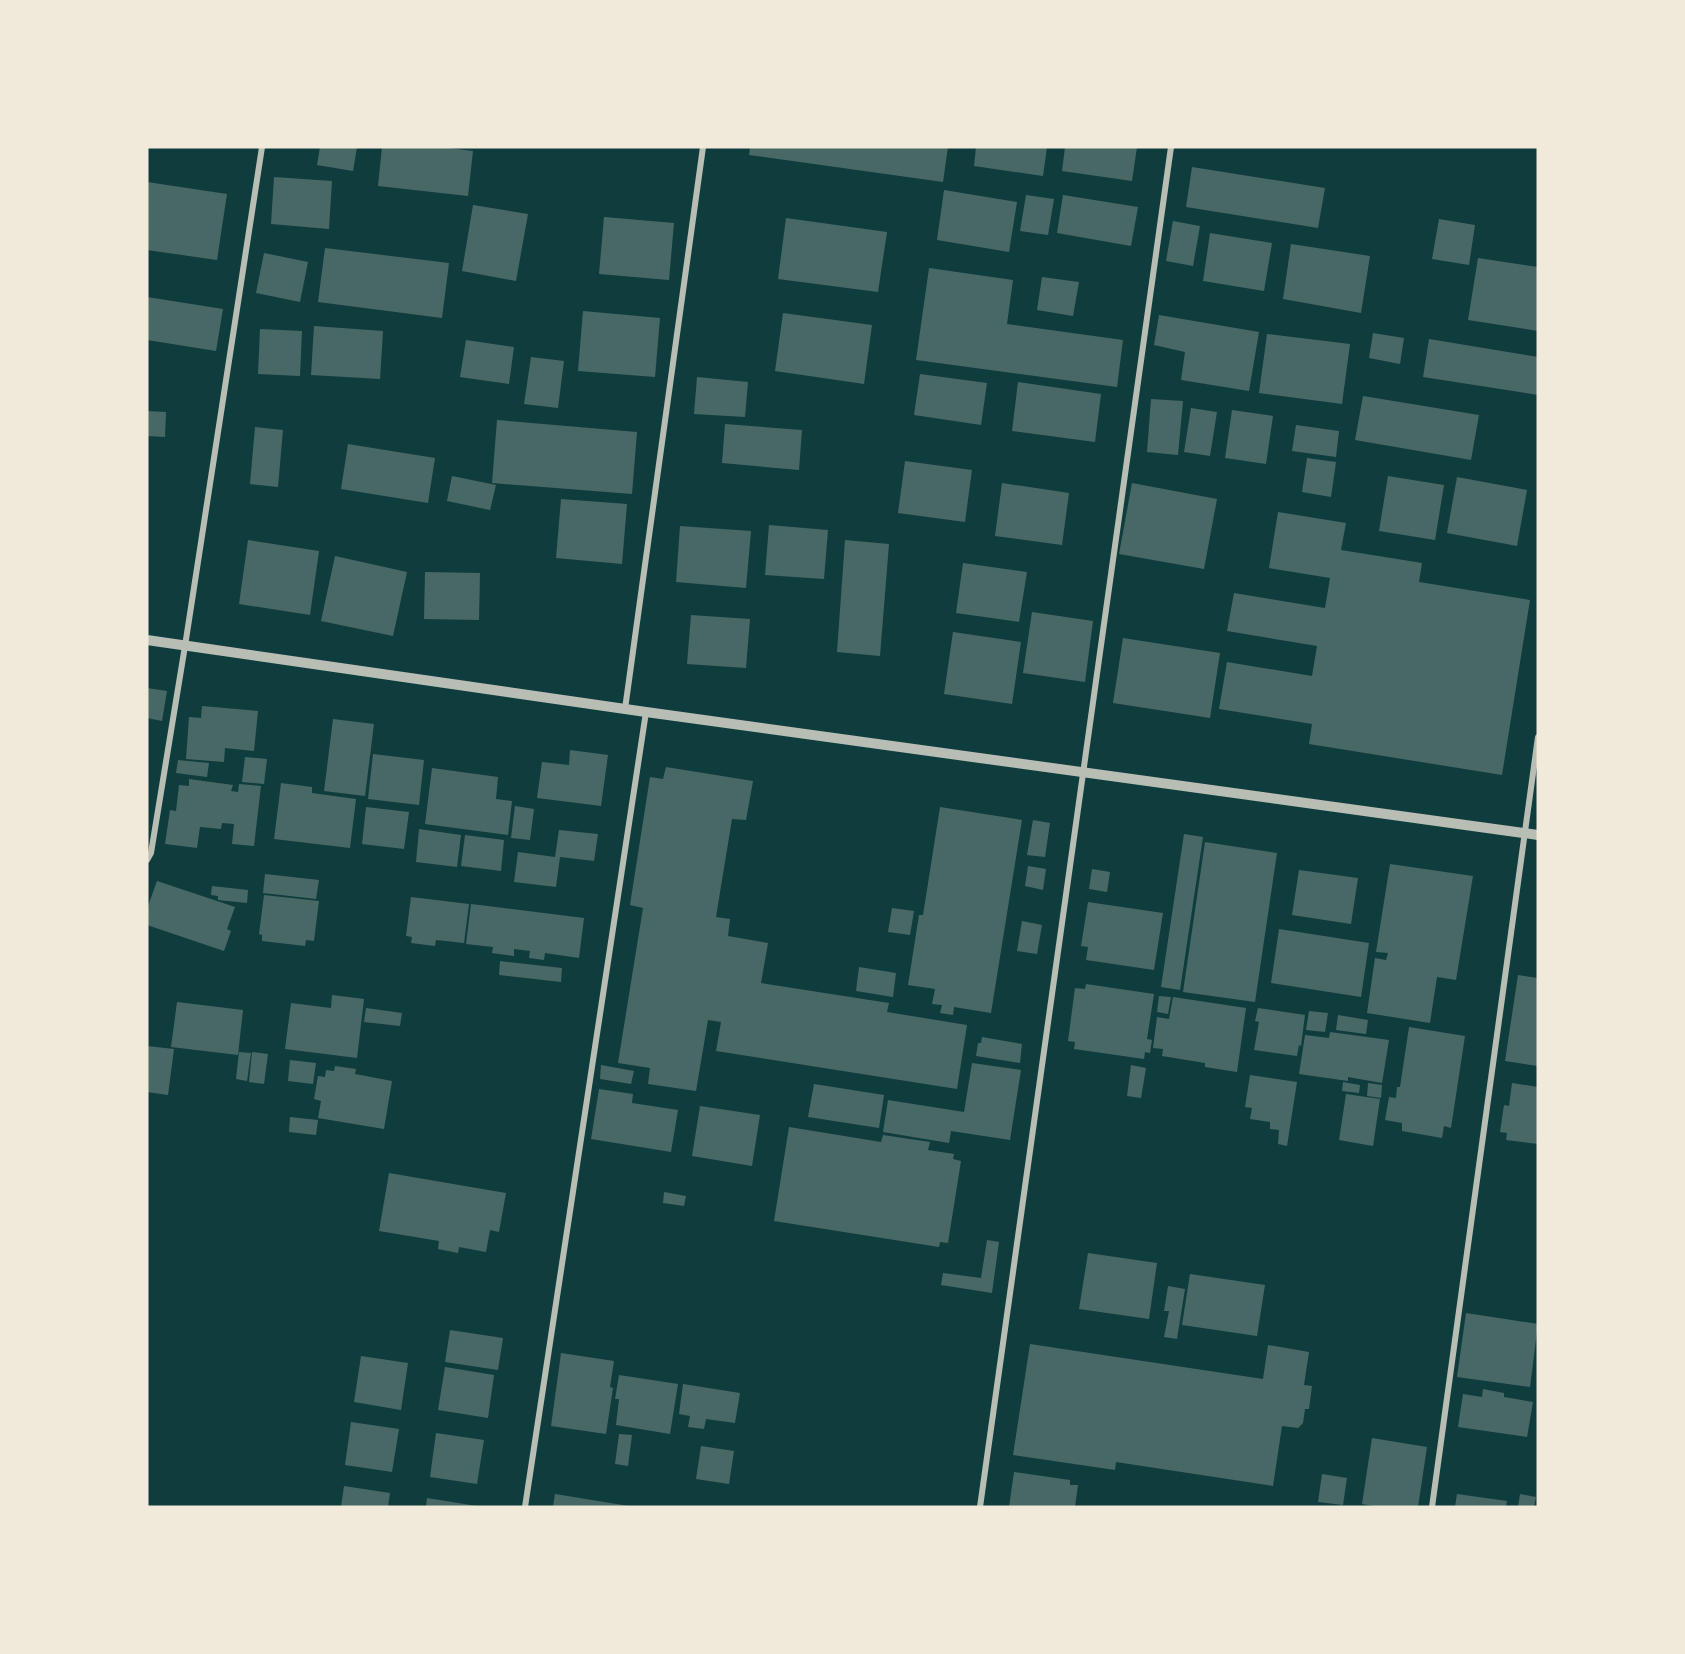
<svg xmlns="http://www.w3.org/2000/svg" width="1685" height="1654" font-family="Figtree,sans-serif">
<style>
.building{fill:#486865}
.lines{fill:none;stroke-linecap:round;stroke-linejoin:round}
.minor{stroke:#b8beb3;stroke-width:6}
.tertiary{stroke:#b8beb3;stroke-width:10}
</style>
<rect width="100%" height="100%" fill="#0f3d3e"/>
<g class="building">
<polygon points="320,147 357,147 353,171 317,165"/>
<polygon points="382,147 441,147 473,151 468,196 378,186"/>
<polygon points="750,147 948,147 943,182 749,155"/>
<polygon points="976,147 1047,147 1043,176 974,166"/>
<polygon points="1065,147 1137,147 1132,181 1062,171"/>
<polygon points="1192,167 1325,188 1318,228 1186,207"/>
<polygon points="274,177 332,181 329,229 271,224"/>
<polygon points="147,182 227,194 217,260 147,250"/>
<polygon points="944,190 1017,202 1009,252 937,240"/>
<polygon points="1026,195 1054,199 1048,235 1020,231"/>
<polygon points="1063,195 1138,207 1131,246 1057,233"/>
<polygon points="473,205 528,214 516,281 462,271"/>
<polygon points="604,217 674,223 669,280 599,274"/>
<polygon points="786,218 887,232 878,292 778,279"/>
<polygon points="1439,219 1475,225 1469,265 1432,259"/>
<polygon points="1173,221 1200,226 1193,266 1166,261"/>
<polygon points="1210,233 1272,243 1264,291 1203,281"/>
<polygon points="1291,244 1370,256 1361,313 1283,299"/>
<polygon points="325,248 449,263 442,318 318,302"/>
<polygon points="264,253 308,262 300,302 256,293"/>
<polygon points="1478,258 1538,267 1538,331 1468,320"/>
<polygon points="929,268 1013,280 1007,324 1123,340 1117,387 916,360"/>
<polygon points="1042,277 1079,282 1073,316 1037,310"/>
<polygon points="147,297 223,309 216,351 147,340"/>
<polygon points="583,311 660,318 655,377 578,371"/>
<polygon points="783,313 872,325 864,384 775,371"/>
<polygon points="1159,315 1259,332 1249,391 1181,380 1185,352 1154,345"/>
<polygon points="314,326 383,331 380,379 311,375"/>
<polygon points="260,329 302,331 300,376 258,374"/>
<polygon points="1373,333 1404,338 1400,364 1369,358"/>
<polygon points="1267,334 1350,344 1342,404 1259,393"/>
<polygon points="1429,339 1538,357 1538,395 1423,377"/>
<polygon points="466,340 514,347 509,384 460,377"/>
<polygon points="531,357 564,361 558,408 524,404"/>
<polygon points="920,374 987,383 981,425 914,415"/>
<polygon points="697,377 748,382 745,417 694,414"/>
<polygon points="1018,382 1101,394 1095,442 1012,431"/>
<polygon points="1363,396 1479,415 1471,460 1355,440"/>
<polygon points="1151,399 1183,401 1178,455 1147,452"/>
<polygon points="1191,408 1217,412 1210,456 1184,452"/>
<polygon points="1232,410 1273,416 1266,464 1225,458"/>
<polygon points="147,411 166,412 165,437 147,436"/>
<polygon points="497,420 637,432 632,494 492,483"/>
<polygon points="725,424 802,430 799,470 722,463"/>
<polygon points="1296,425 1339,431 1336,457 1292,451"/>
<polygon points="255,427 283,430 278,487 250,484"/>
<polygon points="348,444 435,458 428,503 341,489"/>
<polygon points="1307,458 1336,462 1331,497 1302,492"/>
<polygon points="905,461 972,470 965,522 898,513"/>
<polygon points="452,476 496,485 490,510 447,501"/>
<polygon points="1388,476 1444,485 1435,540 1379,531"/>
<polygon points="1457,477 1527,490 1517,546 1447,533"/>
<polygon points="1002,483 1069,493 1062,545 995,536"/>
<polygon points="1132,483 1217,499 1204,569 1119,554"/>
<polygon points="561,499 627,504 622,564 556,558"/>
<polygon points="1278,512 1346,523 1341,550 1422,563 1419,582 1530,600 1502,775 1309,744 1312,724 1219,709 1227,662 1312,676 1317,646 1227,631 1234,593 1325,608 1330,578 1269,568"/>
<polygon points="769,525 828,530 824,579 765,575"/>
<polygon points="680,526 751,531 746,588 676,582"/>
<polygon points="248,540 319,551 310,615 239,604"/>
<polygon points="845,540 889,544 880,656 837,652"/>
<polygon points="335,556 407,572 393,636 321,621"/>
<polygon points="963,563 1027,572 1019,622 956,613"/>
<polygon points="425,572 480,573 479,620 424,619"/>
<polygon points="1032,612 1093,621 1085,682 1023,673"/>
<polygon points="691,615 750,619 746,668 687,664"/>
<polygon points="953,632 1021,642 1012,704 944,694"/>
<polygon points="1123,638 1220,653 1210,718 1113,703"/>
<polygon points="147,688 167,691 162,721 147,718"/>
<polygon points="202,706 258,711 254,751 225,748 224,762 186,759 189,717 201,718"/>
<polygon points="333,719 374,724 365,796 324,791"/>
<polygon points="570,750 608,755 601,806 537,798 542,762 569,765"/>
<polygon points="373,754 424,760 419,805 368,799"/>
<polygon points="245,757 267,759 264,784 242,782"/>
<polygon points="178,760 209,763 207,777 176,773"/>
<polygon points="666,767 753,781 746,820 732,819 716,917 730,919 728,936 768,943 761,983 889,1003 887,1012 967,1025 957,1089 716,1051 721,1022 708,1020 696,1091 648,1084 650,1068 618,1063 643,908 630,905 650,777 663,779"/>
<polygon points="432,768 498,777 496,799 512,801 508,835 425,824"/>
<polygon points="189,779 233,785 231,791 238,792 239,784 261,786 254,846 232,844 234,824 222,823 221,829 200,827 197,848 165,844 170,810 176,811 179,785 189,786"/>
<polygon points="281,783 312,787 312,793 356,799 350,848 274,839"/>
<polygon points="515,806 534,809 530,840 511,838"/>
<polygon points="366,807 409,812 404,849 362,844"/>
<polygon points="940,807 1022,820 991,1013 954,1007 953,1015 940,1013 942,1005 932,1004 935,989 908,985 919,915 923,915"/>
<polygon points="1033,820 1050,823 1045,857 1027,855"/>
<polygon points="419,829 461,835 457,867 416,862"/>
<polygon points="559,830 598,834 594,861 560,857 556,887 514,882 518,852 555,857"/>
<polygon points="1184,834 1203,837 1180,990 1161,987"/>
<polygon points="465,835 504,840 501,871 461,866"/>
<polygon points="1205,842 1277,853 1255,1002 1183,992"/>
<polygon points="1390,864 1473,876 1456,980 1437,977 1430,1023 1367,1013 1375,958 1386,960 1388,953 1376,952"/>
<polygon points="1028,866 1046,869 1043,890 1025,886"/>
<polygon points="1092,869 1110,872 1107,892 1089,889"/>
<polygon points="1299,870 1358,878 1351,924 1292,915"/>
<polygon points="265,874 319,880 316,899 263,893"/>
<polygon points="157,881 235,907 227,929 231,931 224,951 147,925 147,909"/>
<polygon points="212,886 248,890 247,903 218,900 218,896 211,895"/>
<polygon points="264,895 319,901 314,941 306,940 305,946 262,941 262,935 259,934"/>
<polygon points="411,897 469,904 464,943 436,940 435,946 411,943 412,937 406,936"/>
<polygon points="1088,902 1163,913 1154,970 1086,960 1088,947 1081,946"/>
<polygon points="471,904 584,918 579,958 545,953 544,960 529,958 530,951 514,949 514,956 492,953 493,947 466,944"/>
<polygon points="892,908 914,911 910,935 888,932"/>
<polygon points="1022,921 1042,925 1037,954 1017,951"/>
<polygon points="1279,929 1369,943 1361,997 1271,983"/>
<polygon points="500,961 562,968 561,982 499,975"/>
<polygon points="859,967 896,973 893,997 856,991"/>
<polygon points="1518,975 1538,978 1538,1066 1505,1061"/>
<polygon points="1086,984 1154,994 1147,1039 1152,1040 1150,1053 1145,1052 1144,1059 1074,1049 1075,1042 1068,1041 1075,988 1085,989"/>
<polygon points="332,995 364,999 357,1058 285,1049 291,1003 331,1008"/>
<polygon points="1159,996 1171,997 1168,1014 1157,1012"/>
<polygon points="1173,997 1246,1008 1237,1072 1205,1067 1205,1063 1162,1056 1163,1049 1153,1048 1157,1017 1169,1019"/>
<polygon points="177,1002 243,1010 238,1055 171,1047"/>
<polygon points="366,1008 402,1013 400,1026 364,1022"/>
<polygon points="1258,1008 1305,1015 1301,1046 1299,1045 1297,1056 1254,1050 1259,1022 1255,1021"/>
<polygon points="1309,1011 1328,1013 1325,1032 1306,1030"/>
<polygon points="1338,1015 1368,1020 1366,1034 1336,1030"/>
<polygon points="1409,1027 1465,1036 1451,1128 1444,1126 1442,1138 1402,1131 1402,1123 1385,1120 1389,1097 1396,1098 1397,1087 1400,1087"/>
<polygon points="1330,1032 1389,1040 1382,1083 1348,1077 1348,1081 1299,1074 1305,1035 1329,1038"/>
<polygon points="982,1037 1022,1044 1020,1063 976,1056 978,1043 981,1043"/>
<polygon points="147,1046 174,1049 168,1095 147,1092"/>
<polygon points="239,1052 251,1053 247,1081 236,1079"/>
<polygon points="252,1052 268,1054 264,1084 249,1082"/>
<polygon points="290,1060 316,1063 313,1084 288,1081"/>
<polygon points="972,1063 1021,1070 1010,1140 951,1131 949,1143 883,1132 888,1100 964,1112"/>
<polygon points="601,1065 634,1071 631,1084 600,1079"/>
<polygon points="1131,1065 1146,1068 1141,1098 1127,1096"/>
<polygon points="335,1066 356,1069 355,1074 392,1081 384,1129 318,1118 321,1101 314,1099 318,1076 325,1077 326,1070 334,1071"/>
<polygon points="1250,1075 1297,1082 1287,1146 1278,1144 1279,1130 1270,1129 1270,1122 1250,1119 1252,1108 1245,1107"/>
<polygon points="1343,1082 1360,1085 1359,1093 1342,1091"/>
<polygon points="1368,1083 1382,1085 1381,1098 1367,1096"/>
<polygon points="1512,1083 1538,1087 1538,1144 1506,1140 1507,1133 1500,1132 1504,1105 1509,1106"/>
<polygon points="814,1084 884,1095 879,1128 808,1117"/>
<polygon points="599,1089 633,1094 632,1103 678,1110 671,1152 591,1139"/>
<polygon points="1346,1094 1380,1099 1373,1146 1339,1140"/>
<polygon points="700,1106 760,1115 752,1166 692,1156"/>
<polygon points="290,1117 318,1120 316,1135 289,1132"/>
<polygon points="789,1127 881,1142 883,1135 930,1142 928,1150 954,1154 953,1159 961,1161 948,1243 940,1242 939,1247 774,1221"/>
<polygon points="389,1173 506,1193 499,1232 490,1230 486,1252 459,1247 458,1253 438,1249 439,1241 379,1231"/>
<polygon points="664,1192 686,1196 684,1206 663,1203"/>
<polygon points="987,1240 999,1242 992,1293 941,1285 943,1273 981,1278"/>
<polygon points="1088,1253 1157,1263 1149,1319 1079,1309"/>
<polygon points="1190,1274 1265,1285 1257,1336 1182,1325"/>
<polygon points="1168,1286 1185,1289 1177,1339 1164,1337 1169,1311 1164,1311"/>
<polygon points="1466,1313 1538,1324 1530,1387 1457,1377"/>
<polygon points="450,1330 503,1338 498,1370 445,1362"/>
<polygon points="1030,1344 1263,1379 1268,1345 1309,1352 1304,1385 1312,1386 1309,1409 1305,1409 1303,1423 1298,1428 1282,1426 1273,1486 1116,1462 1115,1470 1013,1455"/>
<polygon points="561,1353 614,1361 610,1387 613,1388 606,1434 551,1426"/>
<polygon points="361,1356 408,1363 401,1410 354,1402"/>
<polygon points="445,1367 494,1375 488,1418 438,1410"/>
<polygon points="619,1375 678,1384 670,1434 616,1425 619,1399 615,1399"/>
<polygon points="683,1384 740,1393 735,1423 706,1419 704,1429 688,1427 690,1416 679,1414"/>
<polygon points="1483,1389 1504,1393 1504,1397 1533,1402 1527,1437 1458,1427 1463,1394 1482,1397"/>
<polygon points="351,1422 399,1429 392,1472 345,1465"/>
<polygon points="436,1433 484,1440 477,1484 430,1477"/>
<polygon points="619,1434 632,1435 628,1466 615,1464"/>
<polygon points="1372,1438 1427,1447 1418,1507 1380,1507 1362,1504"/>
<polygon points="701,1446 734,1451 729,1484 696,1479"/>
<polygon points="1014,1472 1070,1480 1070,1485 1078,1485 1075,1507 1009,1507"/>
<polygon points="1322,1474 1347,1478 1343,1505 1318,1502"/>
<polygon points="344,1486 390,1493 388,1507 341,1507"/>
<polygon points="555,1494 629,1506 629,1507 553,1507"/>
<polygon points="1457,1494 1507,1501 1506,1507 1455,1507"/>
<polygon points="1520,1494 1536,1497 1534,1507 1518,1507"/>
<polygon points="427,1498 477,1506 477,1507 426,1507"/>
</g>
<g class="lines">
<g class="minor">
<polyline points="625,709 703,147"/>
<polyline points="147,860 151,853 185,646 262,147"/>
<polyline points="525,1507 646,712"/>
<polyline points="980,1507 1171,147"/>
<polyline points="1432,1507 1538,737"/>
</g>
<polyline class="tertiary" points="147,640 646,712 1538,835"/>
</g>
<rect width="1685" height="1654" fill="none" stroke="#f1e9da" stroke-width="297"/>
</svg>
